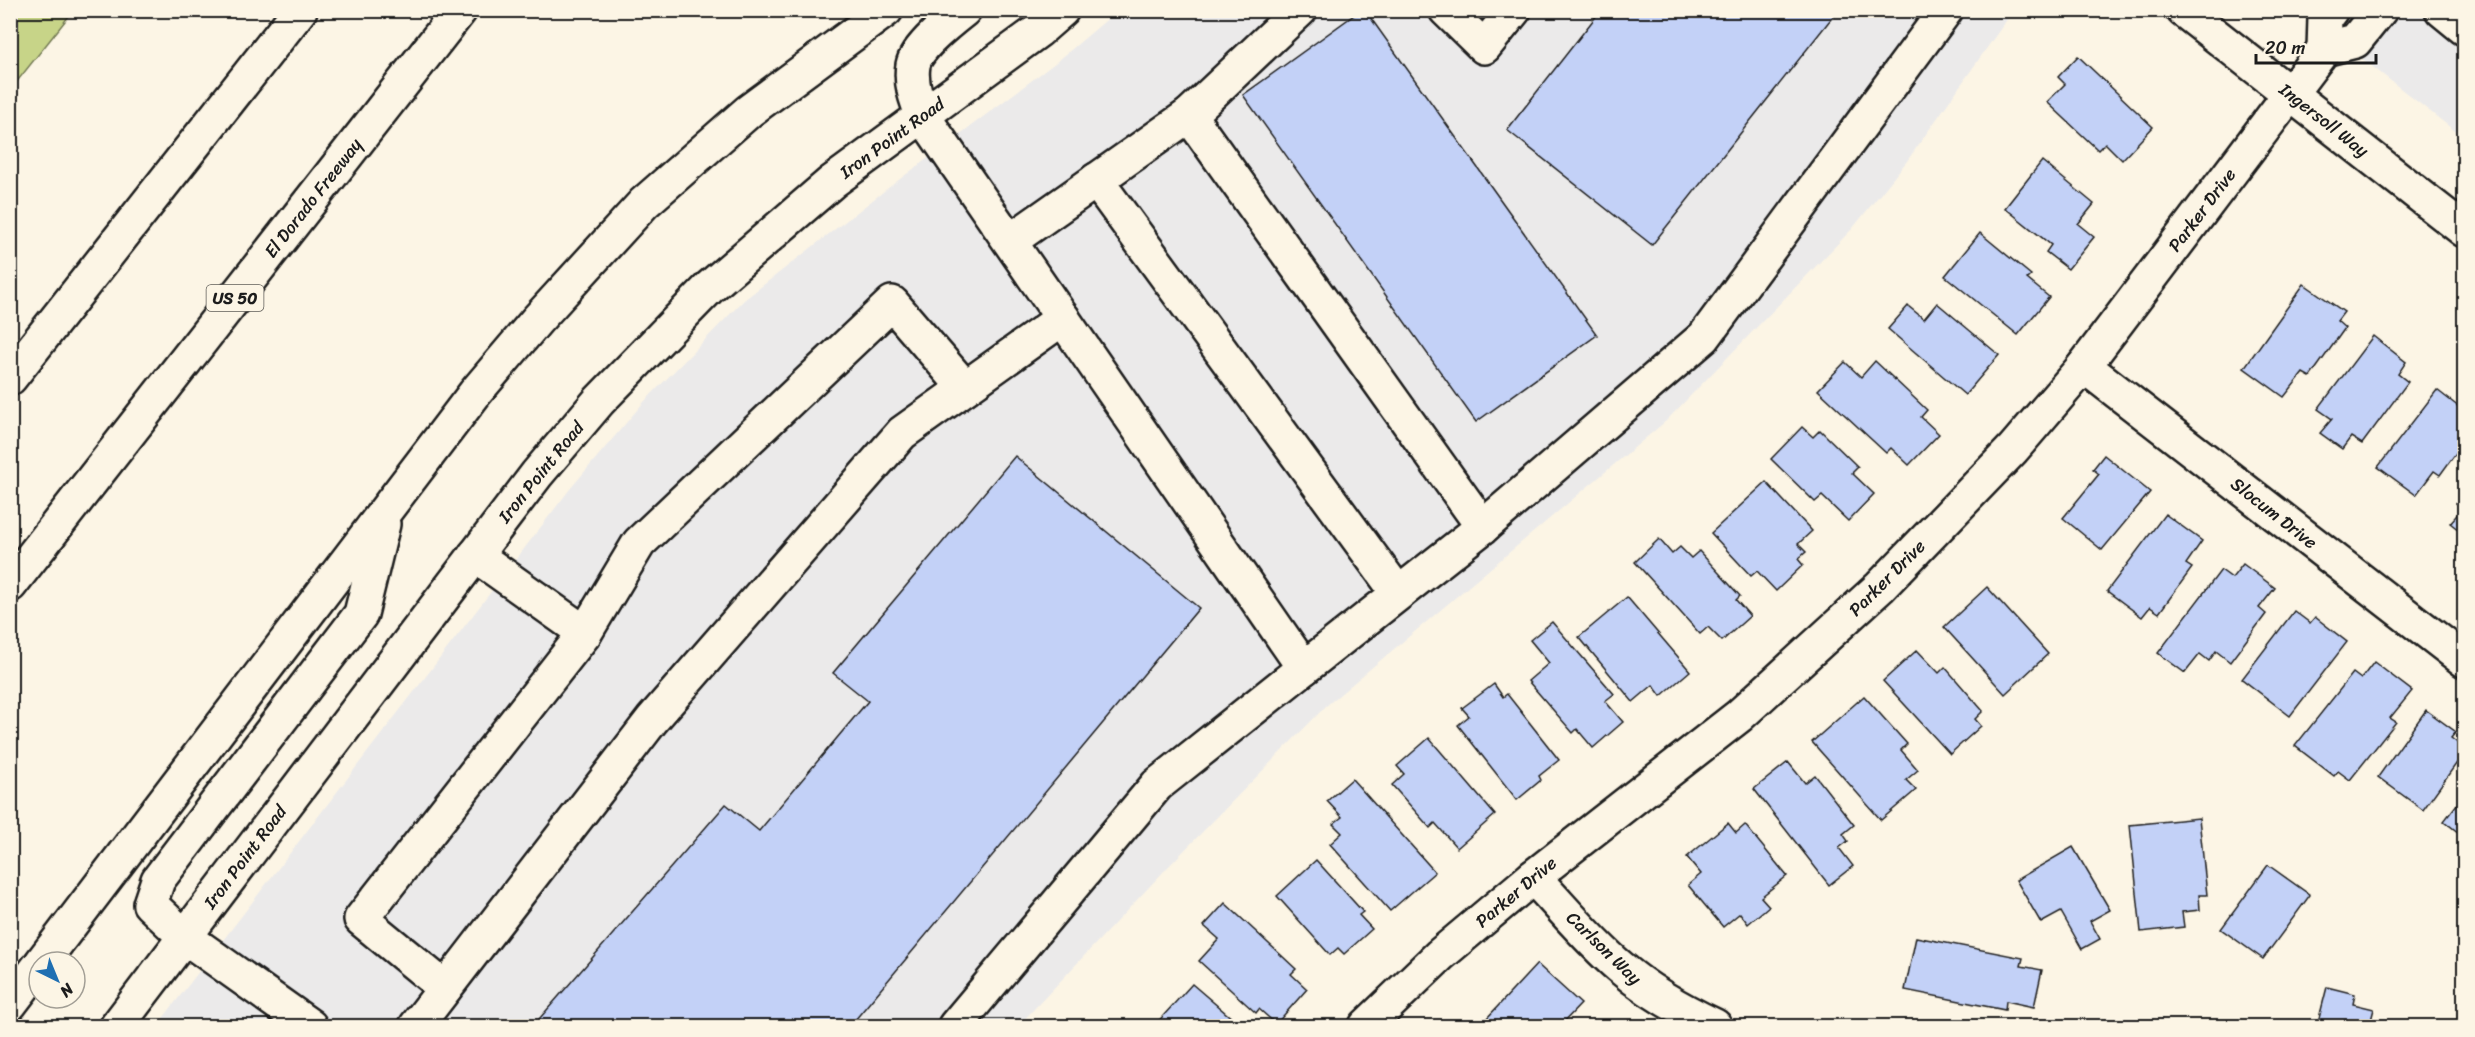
<svg xmlns="http://www.w3.org/2000/svg" width="2475" height="1037" font-family="Sriracha,sans-serif">
<style>
.built{fill:#ebeaea}
.green{fill:#c7d488;stroke:#727852;stroke-width:1.5}
.building{fill:#c3d1f7;stroke:#1c1c1c;stroke-width:1.5}
.lines{fill:none;stroke-linecap:round;stroke-linejoin:round}
.minor-casing{stroke:#1c1c1c;stroke-width:38}
.major-casing{stroke:#1c1c1c;stroke-width:38}
.highway-casing{stroke:#1c1c1c;stroke-width:38}
.minor{stroke:#fcf5e5;stroke-width:33}
.major{stroke:#fcf5e5;stroke-width:33}
.highway{stroke:#fcf5e5;stroke-width:33}
.labels{text-anchor:middle;dominant-baseline:central;stroke-width:6;stroke-linejoin:round;paint-order:stroke}
.shield{fill:#fcf5e5;stroke:#5f5d58;stroke-width:1.5}
.shield-label{font-size:16px;font-weight:bold;fill:#1c1c1c}
.street-label{font-size:18px;fill:#1c1c1c;stroke:#fcf5e5}
</style>
<rect width="100%" height="100%" fill="#fcf5e5"/>
<filter id="ink" filterUnits="userSpaceOnUse"><feTurbulence type="fractalNoise" baseFrequency=".0167" numOctaves="2"/><feDisplacementMap in="SourceGraphic" scale="12" xChannelSelector="R" yChannelSelector="G"/><feConvolveMatrix kernelMatrix="1 2 1 2 8 2 1 2 1" color-interpolation-filters="sRGB"/></filter>
<g filter="url(#ink)">
<g class="built">
<polygon points="1117,11 2013,11 1907,161 1852,229 1666,421 1326,706 1166,869 1018,1026 157,1026 570,489 643,403 744,300 892,185 1059,60"/>
<polygon points="2301,11 2464,11 2464,138"/>
</g>
<polygon class="green" points="11,10 73,11 11,89 10,11"/>
<g class="building">
<polygon points="1361,10 1365,10 1597,335 1476,422 1243,95"/>
<polygon points="1601,10 1838,10 1652,245 1507,130"/>
<polygon points="2078,56 2153,127 2122,160 2105,143 2098,150 2047,102 2065,84 2058,77"/>
<polygon points="2042,161 2094,204 2078,224 2094,237 2068,269 2046,252 2051,245 2005,208"/>
<polygon points="1980,233 2031,275 2027,279 2049,297 2018,335 1945,276"/>
<polygon points="2304,284 2344,312 2337,321 2345,328 2310,377 2303,373 2284,397 2244,368"/>
<polygon points="1937,303 1999,355 1965,395 1888,329 1908,306 1924,319"/>
<polygon points="2373,336 2406,362 2398,374 2408,382 2362,444 2351,437 2342,449 2320,433 2332,419 2318,409"/>
<polygon points="1875,361 1927,410 1921,417 1939,434 1909,465 1891,448 1886,453 1818,390 1845,362 1861,377"/>
<polygon points="2437,390 2464,411 2464,442 2440,475 2434,471 2416,495 2378,467"/>
<polygon points="1802,427 1813,437 1820,430 1858,467 1852,473 1874,494 1848,521 1822,496 1815,502 1771,459"/>
<polygon points="2104,455 2150,492 2102,550 2063,518 2099,474 2093,469"/>
<polygon points="1015,456 1199,608 850,1026 533,1026 726,804 759,831 868,701 833,673"/>
<polygon points="1766,482 1812,531 1798,544 1806,552 1798,559 1803,565 1776,591 1757,571 1751,576 1711,533"/>
<polygon points="2464,492 2464,534 2450,523 2463,508 2456,503"/>
<polygon points="2165,514 2202,541 2186,564 2192,568 2159,613 2150,607 2142,617 2107,591"/>
<polygon points="1659,539 1672,554 1680,547 1691,558 1699,551 1740,596 1736,600 1750,616 1722,641 1708,627 1700,634 1635,562"/>
<polygon points="2243,564 2275,588 2259,608 2266,614 2230,662 2216,651 2209,661 2200,654 2185,673 2158,653 2221,570 2232,578"/>
<polygon points="1987,587 2048,654 2005,694 1944,627"/>
<polygon points="1627,597 1690,671 1661,696 1653,685 1633,702 1579,637"/>
<polygon points="2294,611 2310,623 2315,617 2347,642 2290,716 2242,679"/>
<polygon points="1552,622 1614,694 1605,701 1623,722 1593,748 1577,729 1573,733 1528,681 1549,663 1530,640"/>
<polygon points="1917,650 1939,673 1945,667 1983,711 1975,719 1981,726 1950,754 1883,681"/>
<polygon points="2374,662 2412,691 2390,718 2396,722 2350,780 2338,771 2334,776 2295,746 2353,673 2361,679"/>
<polygon points="1494,684 1503,697 1507,694 1559,760 1539,776 1541,780 1517,800 1458,725 1469,716 1462,708"/>
<polygon points="1864,696 1907,744 1901,750 1918,770 1906,780 1916,790 1881,820 1812,742"/>
<polygon points="2426,710 2456,732 2451,738 2464,748 2464,753 2423,810 2378,777"/>
<polygon points="1429,738 1495,815 1457,848 1435,823 1430,828 1392,785 1404,774 1397,766"/>
<polygon points="1788,762 1805,783 1815,775 1854,825 1843,834 1848,841 1839,848 1853,866 1829,885 1754,789"/>
<polygon points="1352,779 1435,872 1390,911 1330,844 1342,833 1333,824 1342,817 1327,801"/>
<polygon points="2464,795 2464,837 2444,821"/>
<polygon points="2199,818 2207,895 2199,895 2200,910 2182,912 2184,927 2141,932 2130,825"/>
<polygon points="1728,823 1736,833 1745,825 1787,876 1761,897 1769,906 1748,924 1740,913 1723,927 1688,885 1701,874 1687,857"/>
<polygon points="2073,847 2110,910 2090,921 2100,939 2082,949 2061,912 2041,923 2016,880"/>
<polygon points="1316,860 1363,912 1359,915 1372,929 1344,954 1338,948 1330,955 1277,896"/>
<polygon points="2268,865 2310,895 2263,959 2221,929"/>
<polygon points="1225,903 1296,969 1291,974 1307,989 1276,1024 1259,1009 1256,1013 1199,961 1219,939 1204,926"/>
<polygon points="1916,937 2023,958 2021,966 2042,970 2034,1007 2006,1001 2005,1010 1905,990"/>
<polygon points="1537,964 1581,1004 1560,1026 1496,1026 1487,1018"/>
<polygon points="1192,984 1241,1026 1154,1026"/>
<polygon points="2327,987 2355,994 2353,1004 2374,1009 2370,1024 2381,1026 2317,1026"/>
</g>
<g class="lines">
<g class="minor-casing">
<g id="minor">
<polyline points="1446,10 1484,47 1514,10"/>
<polyline points="2183,10 2464,230"/>
<polyline points="2442,10 2464,28"/>
<polyline points="2324,49 2355,41 2380,10"/>
<polyline points="2324,49 2325,18 2331,10"/>
<polyline points="1189,115 1483,527"/>
<polyline points="923,116 1304,668 1483,527 1704,337 1946,10"/>
<polyline points="1096,180 1398,593"/>
<polyline points="1010,241 1189,115 1300,10"/>
<polyline points="2084,366 2464,660"/>
<polyline points="475,555 585,633"/>
<path d="M1533,877C1561,906 1589,941 1620,967C1649,992 1681,1010 1715,1026"/>
<polyline points="185,937 310,1026"/>
<polyline points="445,988 361,919 585,633 639,543 892,303 965,388"/>
<polyline points="416,1026 652,720 902,433 1063,318"/>
<polyline points="955,1026 1157,785 1304,668"/>
<polyline points="1366,1026 1440,955 1533,877 1739,716 1880,587 2013,449 2084,366 2324,49"/>
</g>
</g>
<g class="major-casing">
<g id="major">
<path d="M923,116C916,100 910,83 913,65C916,48 950,21 964,10"/>
<polyline points="185,937 150,904 158,880 361,614 383,524"/>
<polyline points="42,962 475,393 537,320 644,203 749,111 886,10"/>
<polyline points="10,1004 39,966"/>
<polyline points="117,1026 537,474 599,401 710,287 832,182 1038,31 1062,10"/>
</g>
</g>
<g class="highway-casing">
<g id="highway">
<polyline points="10,378 300,10"/>
<polyline points="10,585 460,10"/>
</g>
</g>
<use href="#minor" class="minor"/>
<use href="#major" class="major"/>
<use href="#highway" class="highway"/>
</g>
</g>
<g class="labels">
<rect class="shield" x="206.5" y="285" width="57" height="26" rx="4.5"/>
<g class="shield-label">
<text x="235" y="298">US 50</text>
</g>
<g class="street-label">
<text transform="translate(2324 120) rotate(38)">Ingersoll Way</text>
<text transform="translate(892 138) rotate(-36)">Iron Point Road</text>
<text transform="translate(313 198) rotate(-52)">El Dorado Freeway</text>
<text transform="translate(2202 210) rotate(-53)">Parker Drive</text>
<text transform="translate(541 472) rotate(-51)">Iron Point Road</text>
<text transform="translate(2274 513) rotate(38)">Slocum Drive</text>
<text transform="translate(1887 578) rotate(-45)">Parker Drive</text>
<text transform="translate(245 857) rotate(-53)">Iron Point Road</text>
<text transform="translate(1516 892) rotate(-40)">Parker Drive</text>
<text transform="translate(1604 948) rotate(44)">Carlson Way</text>
</g>
</g>
<rect width="2475" height="1037" fill="none" stroke="#fcf5e5" stroke-width="36"/>
<rect x="18" y="18" width="2439" height="1001" fill="none" stroke="#1c1c1c" stroke-width="2" filter="url(#ink)"/>
<g transform="translate(57 980) rotate(137)"><circle r="28" fill="#fcf5e5" stroke="#a29e95" stroke-width="1.5"/>
<path d="M0-4.5L10 22L0 15L-10 22Z" fill="#1f6fb2"/>
<text y="-9" font-size="16" font-weight="bold" text-anchor="middle" fill="#1c1c1c">N</text>
</g>
<path d="M2256 54v9h120v-9" fill="none" stroke="#1c1c1c" stroke-width="3"/>
<text x="2265" y="54" font-size="18" fill="#1c1c1c" stroke="#fcf5e5" stroke-width="4.5" paint-order="stroke">20 m</text>
</svg>
